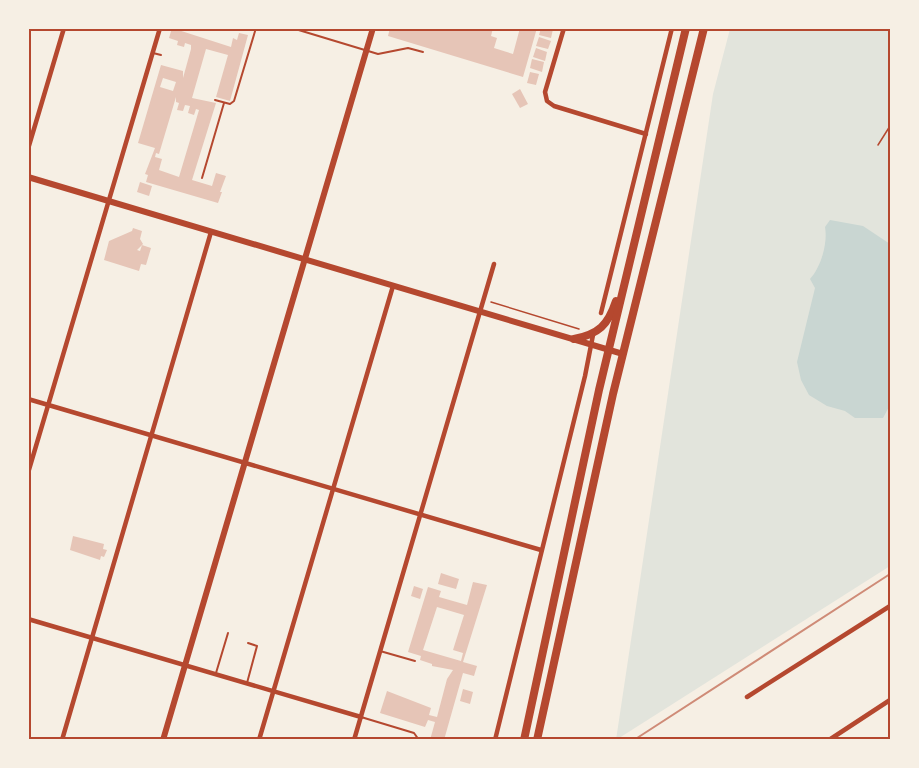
<svg xmlns="http://www.w3.org/2000/svg" width="919" height="768" font-family="'Times New Roman',serif">
<style>
.green{fill:#e2e4dc}
.water{fill:#c9d6d2}
.building{fill:#e6c5b7;fill-rule:evenodd}
.lines{fill:none;stroke-linecap:round;stroke-linejoin:round}
.path{stroke:#b5482f;stroke-width:1.5}
.service{stroke:#b5482f;stroke-width:2}
.minor{stroke:#b5482f;stroke-width:4.5}
.tertiary{stroke:#b5482f;stroke-width:6}
.primary{stroke:#b5482f;stroke-width:8}
.rail{stroke:#cf8b77;stroke-width:2}
.neatline{fill:none;stroke:#b5482f;stroke-width:2}
</style>
<rect width="100%" height="100%" fill="#f6efe4"/>
<polygon class="green" points="730,29 890,29 890,566 616,740 713,94"/>
<path class="water" d="M830,220L863,226L890,244V405L883,418H855L845,411L827,406L809,395L801,380L797,362L815,288L810,279C821,267 828,243 825,227Z"/>
<g class="building">
<path d="M172,28L231,47L233,38L237,40L239,33L248,35L230,101L216,97L228,55L206,49L192,98L216,103L192,180L212,186L216,173L226,176L220,192H222L218,203L146,182L148,175L145,174L155,148L138,143L161,65L183,71V78L191,49V45L185,43L184,47L177,45L178,41L169,38ZM163,78L176,82L173,91L160,87ZM176,97V102L179,103L177,110L183,111L185,105L190,106L188,113L194,115L196,109L199,110L179,177L159,170L162,159L155,157L156,153L159,154Z"/>
<polygon points="390,28 493,28 491,36 497,38 494,48 513,54 520,28 537,28 523,77 388,36"/>
<polygon points="541,28 553,29 551,38 539,35"/>
<polygon points="539,37 551,41 548,49 536,46"/>
<polygon points="536,48 547,52 545,61 533,57"/>
<polygon points="532,59 544,62 542,72 530,68"/>
<polygon points="530,72 539,74 536,85 527,83"/>
<polygon points="520,89 528,104 520,108 512,94"/>
<polygon points="140,182 152,186 149,196 137,192"/>
<polygon points="133,228 142,231 140,239 143,244 137,250 140,251 142,245 151,248 146,265 141,264 139,271 104,260 109,241 132,231"/>
<polygon points="73,536 104,544 103,549 107,550 104,557 101,556 100,560 70,550"/>
<polygon points="441,573 459,579 456,589 438,584"/>
<path d="M473,582L487,585L463,662L477,666L474,676L463,673L444,740H430L435,722L428,720L425,727L380,713L387,691L431,708L429,715L437,717L447,679L453,670L432,666V664L420,660L421,656L408,652L428,587L441,591L439,597L467,605ZM437,607L464,615L453,650L463,653L461,661L423,650Z"/>
<polygon points="414,586 423,589 420,599 411,596"/>
<polygon points="463,689 473,692 470,704 460,701"/>
</g>
<g class="lines">
<g class="path">
<polyline points="878,145 890,126"/>
<polyline points="491,302 579,329"/>
</g>
<g class="service">
<polyline points="292,28 378,54 408,48 423,52"/>
<polyline points="153,53 161,55"/>
<polyline points="215,100 230,104 234,101 256,28"/>
<polyline points="202,178 224,103"/>
<polyline points="380,651 415,661"/>
<polyline points="216,673 228,633"/>
<polyline points="247,683 257,646 248,643"/>
<polyline points="361,717 414,733 419,740"/>
</g>
<g class="minor">
<polyline points="564,28 545,92 547,101 554,106 646,134"/>
<polyline points="28,149 64,28"/>
<polyline points="601,313 672,28"/>
<polyline points="28,399 541,550"/>
<polyline points="28,473 160,28"/>
<polyline points="28,619 361,717"/>
<polyline points="747,697 890,606"/>
<polyline points="62,740 211,232"/>
<polyline points="259,740 393,286"/>
<polyline points="354,740 494,264"/>
<polyline points="495,740 585,376 593,335"/>
<polyline points="829,740 890,700"/>
</g>
<g class="tertiary">
<polyline points="28,177 623,354"/>
<polyline points="163,740 373,28"/>
</g>
<g class="primary">
<path d="M574,339C599,334 608,325 616,301"/>
<polyline points="524,740 599,390 686,28"/>
<polyline points="537,740 613,394 704,28"/>
</g>
<polyline class="rail" points="634,740 890,574"/>
</g>
<rect width="919" height="768" fill="none" stroke="#f6efe4" stroke-width="60"/>
<rect x="30" y="30" width="859" height="708" class="neatline"/>
</svg>
